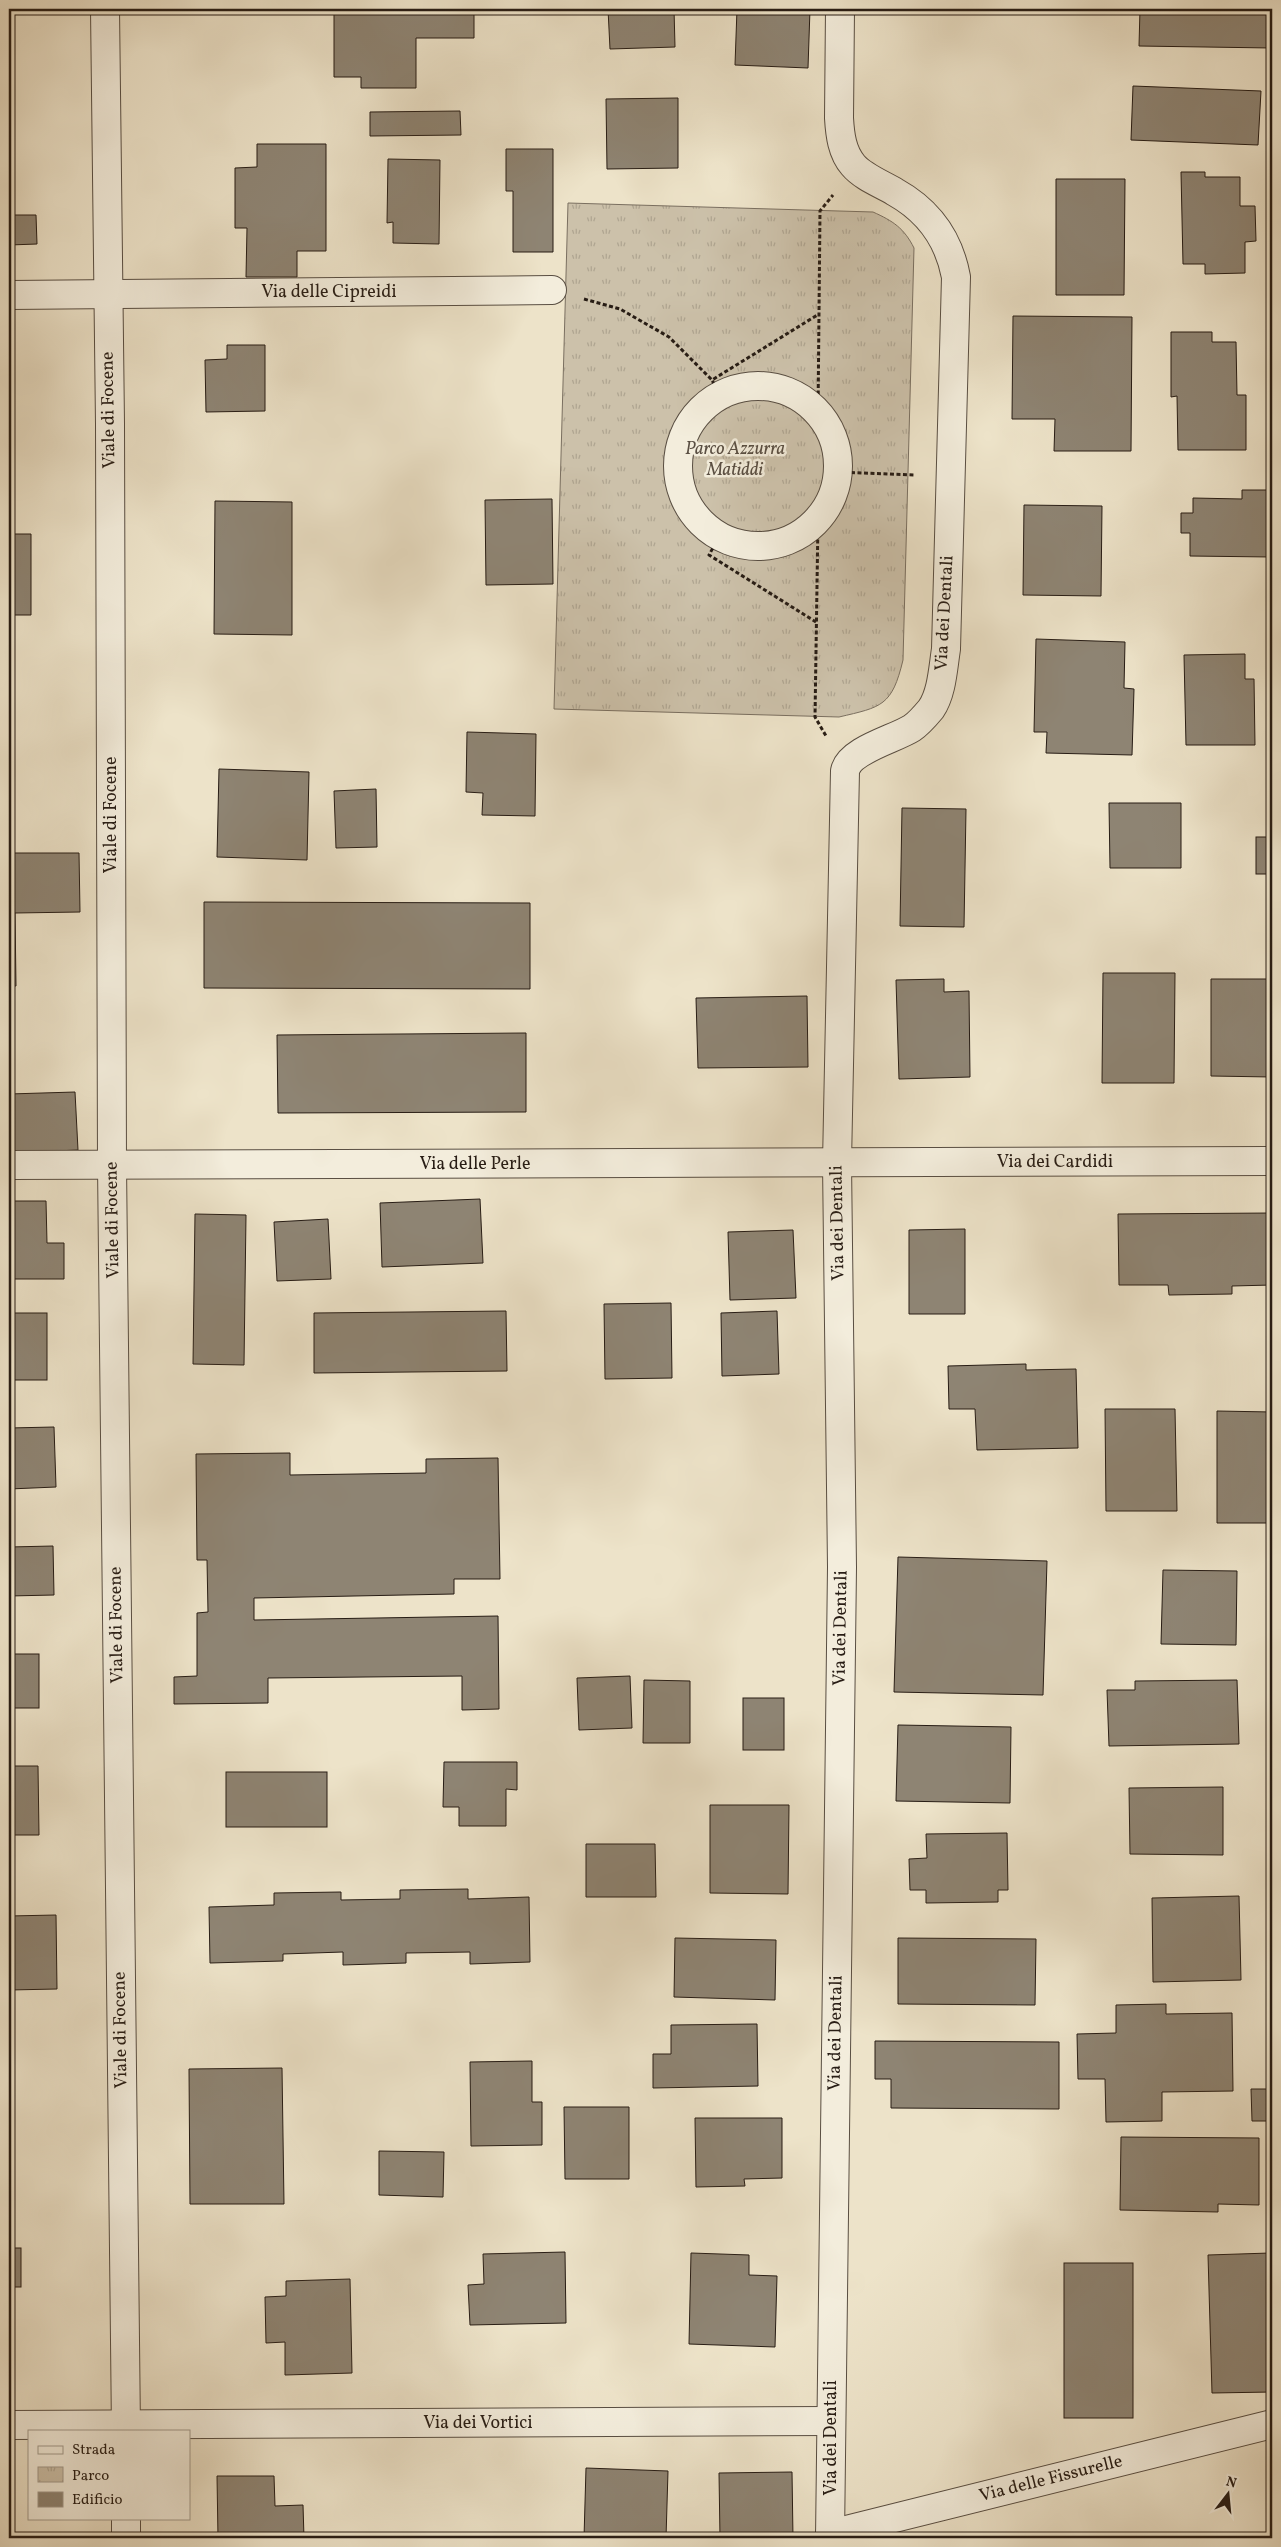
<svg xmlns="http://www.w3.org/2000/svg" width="1281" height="2547" font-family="Vollkorn,serif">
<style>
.park{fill:url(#park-tufts);stroke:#7a6f60}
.building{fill:#8e8473;stroke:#281d15}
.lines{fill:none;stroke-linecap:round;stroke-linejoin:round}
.minor-casing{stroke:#594e42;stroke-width:30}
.path{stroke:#281d15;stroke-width:3;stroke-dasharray:4 2.5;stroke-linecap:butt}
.minor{stroke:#f3eddc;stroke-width:28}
.labels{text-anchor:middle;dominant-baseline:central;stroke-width:5;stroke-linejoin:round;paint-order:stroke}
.street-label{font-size:18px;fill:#281d15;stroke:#f3eddc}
.park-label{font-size:18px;font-style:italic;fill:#594e42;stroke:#f3eddc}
</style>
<defs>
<pattern id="park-tufts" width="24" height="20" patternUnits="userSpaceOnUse" patternTransform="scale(1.25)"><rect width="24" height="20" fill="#ccc1aa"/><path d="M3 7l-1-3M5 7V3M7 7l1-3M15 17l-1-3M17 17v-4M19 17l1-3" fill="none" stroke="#afa591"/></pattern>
</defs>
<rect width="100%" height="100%" fill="#ede3c9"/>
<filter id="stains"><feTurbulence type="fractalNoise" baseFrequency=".004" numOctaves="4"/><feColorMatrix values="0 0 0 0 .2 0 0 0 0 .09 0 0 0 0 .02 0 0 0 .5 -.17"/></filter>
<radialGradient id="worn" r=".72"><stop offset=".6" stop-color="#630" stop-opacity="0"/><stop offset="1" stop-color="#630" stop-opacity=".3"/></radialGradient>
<path class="park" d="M568,203L873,212C893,221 904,228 914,248L903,660C892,706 882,707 839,717L554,709Z"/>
<g class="building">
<polygon points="334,9 474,9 474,38 416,38 416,88 361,88 361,77 334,77"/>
<polygon points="608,9 674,9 675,47 610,49"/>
<polygon points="737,9 810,9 808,68 735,65"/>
<polygon points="1140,9 1272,9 1271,48 1139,46"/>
<polygon points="1133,86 1261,91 1258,145 1131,140"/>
<polygon points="678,98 678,168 607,169 606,99"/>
<polygon points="460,111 461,135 370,136 370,112"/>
<polygon points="257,144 326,144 326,251 297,251 297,277 246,277 247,228 235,228 235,168 257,167"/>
<polygon points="506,149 553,149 553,252 513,252 513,191 506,191"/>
<polygon points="388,159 440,160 439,244 393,243 393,222 387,223"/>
<polygon points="1181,172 1205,172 1205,177 1240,177 1240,206 1255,206 1256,241 1245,242 1245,273 1205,274 1205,264 1183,264"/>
<polygon points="1056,179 1125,179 1124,295 1056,295"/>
<polygon points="9,215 36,215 37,244 9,245"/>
<polygon points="1013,316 1132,317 1131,451 1054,451 1055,419 1012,419"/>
<polygon points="1171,332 1212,332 1212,342 1236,342 1237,395 1246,395 1246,450 1178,450 1177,396 1171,397"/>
<polygon points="227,345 265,345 265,411 206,412 205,360 227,359"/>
<polygon points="1242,490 1272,490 1271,557 1190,556 1190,533 1181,533 1181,513 1193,513 1193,498 1242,499"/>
<polygon points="552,499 553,584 486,585 485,500"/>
<polygon points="215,501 292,502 292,635 214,634"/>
<polygon points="1024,505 1102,506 1101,596 1023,595"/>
<polygon points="9,527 9,534 31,534 31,615 9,615"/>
<polygon points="1036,639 1125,642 1124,688 1134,689 1132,755 1046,753 1047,732 1034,732"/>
<polygon points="1245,654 1245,679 1254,679 1255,745 1186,745 1184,655"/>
<polygon points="467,732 536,734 535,816 482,815 483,793 466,792"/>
<polygon points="219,769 309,772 307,860 217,857"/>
<polygon points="376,789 377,847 336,848 334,791"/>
<polygon points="1109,803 1181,803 1181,868 1110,868"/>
<polygon points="902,808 966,809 964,927 900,926"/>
<rect x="1256" y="837" width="16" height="37"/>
<polygon points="9,853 79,853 80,912 15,913 16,986 9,986"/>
<polygon points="204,902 530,903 530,989 204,988"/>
<polygon points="1103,973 1175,973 1174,1083 1102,1083"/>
<polygon points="944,979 944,992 969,991 970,1077 899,1079 896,980"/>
<polygon points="1211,979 1272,979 1272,1077 1211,1076"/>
<polygon points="807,996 808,1067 698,1068 696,998"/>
<polygon points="526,1033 526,1112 278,1113 277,1035"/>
<polygon points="75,1092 78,1150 9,1153 9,1094"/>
<polygon points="480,1199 483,1263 382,1267 380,1203"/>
<polygon points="9,1201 46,1201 47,1243 64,1243 64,1279 9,1279"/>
<polygon points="1272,1213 1272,1285 1232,1286 1232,1294 1169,1295 1168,1285 1119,1285 1118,1214"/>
<polygon points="195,1214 246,1215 244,1365 193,1364"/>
<polygon points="328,1219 331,1279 277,1281 274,1222"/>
<polygon points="965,1229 965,1314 909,1314 909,1230"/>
<polygon points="793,1230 796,1298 730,1300 728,1232"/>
<polygon points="671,1303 672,1378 605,1379 604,1304"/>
<polygon points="506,1311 507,1371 314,1373 314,1313"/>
<polygon points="777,1311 779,1374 722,1376 721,1313"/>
<rect x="9" y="1313" width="38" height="67"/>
<polygon points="1026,1364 1026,1370 1076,1369 1078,1448 977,1450 975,1409 949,1409 948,1366"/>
<polygon points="1105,1409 1175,1409 1177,1511 1106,1511"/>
<polygon points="1217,1411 1272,1412 1272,1523 1217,1523"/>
<polygon points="54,1427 56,1487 9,1489 9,1428"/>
<polygon points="290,1453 290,1475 426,1473 426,1459 498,1458 500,1579 454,1579 454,1594 254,1598 254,1620 498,1616 499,1709 462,1710 462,1676 268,1678 268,1703 174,1704 174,1677 197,1676 197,1613 208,1612 207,1560 197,1560 196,1454"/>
<polygon points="53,1546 54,1595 9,1596 9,1547"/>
<polygon points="898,1557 1047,1561 1043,1695 894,1692"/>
<polygon points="1163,1570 1237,1571 1236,1645 1161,1644"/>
<rect x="9" y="1654" width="30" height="54"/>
<polygon points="630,1676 632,1728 579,1730 577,1678"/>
<polygon points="644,1680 690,1681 690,1743 643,1743"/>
<polygon points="1237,1680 1239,1744 1109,1746 1107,1690 1135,1690 1135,1681"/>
<rect x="743" y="1698" width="41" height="52"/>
<polygon points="898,1725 1011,1727 1010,1803 896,1801"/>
<polygon points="444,1762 517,1762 517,1790 506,1789 506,1826 459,1826 459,1807 443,1807"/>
<polygon points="9,1766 38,1766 39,1835 9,1835"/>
<rect x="226" y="1772" width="101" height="55"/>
<polygon points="1223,1787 1223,1855 1130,1854 1129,1788"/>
<polygon points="710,1805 789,1805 788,1894 710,1893"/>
<polygon points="1007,1833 1008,1890 998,1890 998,1902 926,1903 926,1890 910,1890 909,1859 927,1858 926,1834"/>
<polygon points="586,1844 655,1844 656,1897 586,1897"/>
<polygon points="468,1889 468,1899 529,1897 530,1962 470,1964 470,1952 406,1953 406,1963 343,1965 343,1952 283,1954 283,1961 210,1963 209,1907 274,1905 274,1893 341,1892 341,1900 400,1899 400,1890"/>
<polygon points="1239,1896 1241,1980 1153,1982 1152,1898"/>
<polygon points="56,1915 57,1989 9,1990 9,1916"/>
<polygon points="675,1938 776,1940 775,2000 674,1997"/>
<polygon points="898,1938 1036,1939 1035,2005 898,2004"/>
<polygon points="1166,2004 1166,2014 1232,2013 1233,2091 1162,2092 1162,2121 1106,2122 1105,2079 1078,2079 1077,2034 1116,2033 1116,2005"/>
<polygon points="757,2024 758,2086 653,2088 653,2054 671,2054 671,2025"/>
<polygon points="875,2041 1059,2042 1059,2109 891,2108 891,2079 875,2079"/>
<polygon points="532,2061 532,2102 542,2102 542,2145 471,2146 470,2062"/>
<polygon points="282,2068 284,2204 190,2204 189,2069"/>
<polygon points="1251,2089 1272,2089 1272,2121 1252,2121"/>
<polygon points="564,2107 629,2107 629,2179 565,2179"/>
<polygon points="695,2118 782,2118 782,2178 744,2179 745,2186 696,2187"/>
<polygon points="1121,2137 1259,2138 1259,2205 1218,2204 1218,2212 1120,2210"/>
<polygon points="379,2151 444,2152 443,2197 379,2195"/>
<rect x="9" y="2248" width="12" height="39"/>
<polygon points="565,2252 566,2323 470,2325 468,2285 484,2284 483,2254"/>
<polygon points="691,2253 749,2255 749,2275 777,2276 775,2347 689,2344"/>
<polygon points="1270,2253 1272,2392 1212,2393 1208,2255"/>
<rect x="1064" y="2263" width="69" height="155"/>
<polygon points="350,2279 352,2373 285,2375 285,2342 266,2343 265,2297 286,2296 286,2281"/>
<polygon points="586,2468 668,2471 666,2538 584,2538"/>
<polygon points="792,2472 793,2538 720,2538 719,2473"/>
<polygon points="217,2476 274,2476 275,2506 303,2505 304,2538 218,2538"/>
</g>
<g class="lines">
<g class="minor-casing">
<g id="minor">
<polyline points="105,9 110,424 112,1165 126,2431"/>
<polyline points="9,295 552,290"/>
<circle cx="758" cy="466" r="80"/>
<polyline points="9,1165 1272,1161"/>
<polyline points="9,2425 831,2421"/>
<polyline points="830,2534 1272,2424"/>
<polyline points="126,2538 126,2518"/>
<path d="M830,2538L842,1567L837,1163L845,771C849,750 895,739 912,728C918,724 926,715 931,709C942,693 943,668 946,649L956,277C949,239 929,211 895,192C882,184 863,177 853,165C842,152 840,135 839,118L840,9"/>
</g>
</g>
<g class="path">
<polyline points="584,299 620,309 669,337 712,380"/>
<polyline points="720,396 712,380 819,314"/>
<polyline points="818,414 820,211 833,195"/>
<polyline points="838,472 915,475"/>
<polyline points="818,520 815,717 826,736"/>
<polyline points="719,537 709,555 816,622"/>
</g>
<use href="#minor" class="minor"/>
</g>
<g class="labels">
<g class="street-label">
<text x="329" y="292">Via delle Cipreidi</text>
<text transform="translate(109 410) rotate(-91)">Viale di Focene</text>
<text transform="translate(945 613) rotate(-87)">Via dei Dentali</text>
<text transform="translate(111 815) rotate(-90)">Viale di Focene</text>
<text x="1055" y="1162">Via dei Cardidi</text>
<text x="475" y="1164">Via delle Perle</text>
<text transform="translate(113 1220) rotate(-91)">Viale di Focene</text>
<text transform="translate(838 1223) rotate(-91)">Via dei Dentali</text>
<text transform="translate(117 1625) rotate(-91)">Viale di Focene</text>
<text transform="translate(841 1628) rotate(-89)">Via dei Dentali</text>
<text transform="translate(121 2030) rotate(-91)">Viale di Focene</text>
<text transform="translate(836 2033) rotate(-89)">Via dei Dentali</text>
<text x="478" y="2423">Via dei Vortici</text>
<text transform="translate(831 2438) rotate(-90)">Via dei Dentali</text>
<text transform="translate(1051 2479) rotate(-14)">Via delle Fissurelle</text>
</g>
<g class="park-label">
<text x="735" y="449">Parco Azzurra<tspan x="735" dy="21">Matiddi</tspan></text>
</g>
</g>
<rect width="1281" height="2547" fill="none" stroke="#ede3c9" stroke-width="30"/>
<rect x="10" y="10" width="1261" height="2527" fill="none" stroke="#281d15" stroke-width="2.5"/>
<rect x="15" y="15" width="1251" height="2517" fill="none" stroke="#281d15"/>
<rect x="28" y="2430" width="162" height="90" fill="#f3eddc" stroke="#a29a8c"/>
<rect x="38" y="2446" width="25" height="8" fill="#f3eddc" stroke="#a29a8c"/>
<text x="72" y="2454" font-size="15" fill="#281d15">Strada</text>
<rect x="38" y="2467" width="25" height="15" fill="url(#park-tufts)" stroke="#a29a8c"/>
<text x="72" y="2480" font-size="15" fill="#281d15">Parco</text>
<rect x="38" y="2492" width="25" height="15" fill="#8e8473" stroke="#a29a8c"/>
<text x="72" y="2504" font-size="15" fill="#281d15">Edificio</text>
<g transform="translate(1228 2494) rotate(16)" stroke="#f3eddc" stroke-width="4" paint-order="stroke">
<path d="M0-4L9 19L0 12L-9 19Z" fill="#281d15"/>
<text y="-8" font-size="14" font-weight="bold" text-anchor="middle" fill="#281d15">N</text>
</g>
<rect width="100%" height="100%" filter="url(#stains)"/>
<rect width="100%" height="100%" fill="url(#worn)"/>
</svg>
